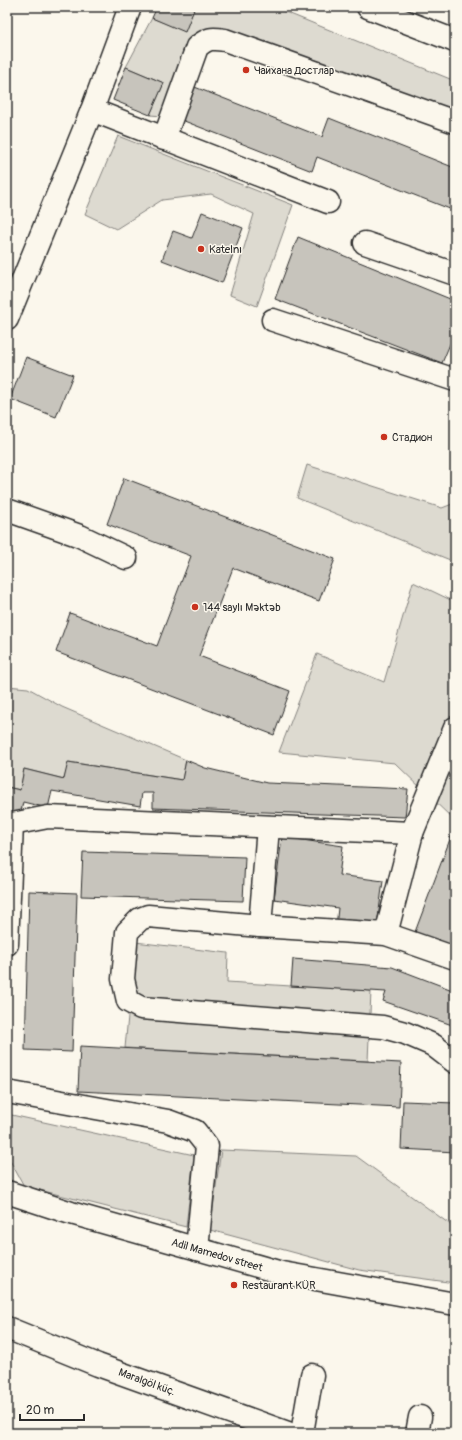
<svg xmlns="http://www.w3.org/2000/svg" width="462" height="1440" font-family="Pangolin,sans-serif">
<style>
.green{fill:#dddad0;stroke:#84827e}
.building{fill:#c7c4bc;stroke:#2b2b2b}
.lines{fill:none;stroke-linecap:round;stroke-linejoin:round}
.minor-casing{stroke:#2b2b2b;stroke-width:25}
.minor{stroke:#fbf7ec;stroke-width:22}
.poi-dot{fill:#c8321e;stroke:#fbf7ec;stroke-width:1.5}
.labels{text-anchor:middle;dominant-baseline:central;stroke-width:3;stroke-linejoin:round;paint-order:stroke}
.poi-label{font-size:11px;fill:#2b2b2b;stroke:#fbf7ec;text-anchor:start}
.street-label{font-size:11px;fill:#2b2b2b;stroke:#fbf7ec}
</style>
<rect width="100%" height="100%" fill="#fbf7ec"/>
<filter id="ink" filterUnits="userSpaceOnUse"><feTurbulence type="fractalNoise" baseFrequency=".025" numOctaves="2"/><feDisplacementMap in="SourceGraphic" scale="8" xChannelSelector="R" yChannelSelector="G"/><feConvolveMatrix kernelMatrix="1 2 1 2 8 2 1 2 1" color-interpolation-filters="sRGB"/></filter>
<g filter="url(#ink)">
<g class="green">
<polygon points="195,7 273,7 455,81 455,127 452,133 214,44 187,84 174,117 150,115 164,83 126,67 152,18 185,31"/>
<polygon points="118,136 293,205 257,306 230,295 254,214 211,194 162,200 116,229 85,214"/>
<polygon points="307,465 442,508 455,503 455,562 297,498"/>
<polygon points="413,582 455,602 455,821 395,763 279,752 317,654 384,682"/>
<polygon points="7,686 28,688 62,707 186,760 182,780 69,762 64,779 24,769 20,790 7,787"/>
<polygon points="135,942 228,953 227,982 371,991 368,1061 125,1048"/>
<polygon points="7,1114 194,1155 186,1227 24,1186 7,1155"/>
<polygon points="221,1150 356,1156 455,1228 455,1283 359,1270 210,1230"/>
</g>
<g class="building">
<polygon points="157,7 195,7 185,32 152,18"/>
<polygon points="126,67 164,83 150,115 113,100"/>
<polygon points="187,84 322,137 329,118 455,168 455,211 317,157 312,171 174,117"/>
<polygon points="202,212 243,228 222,283 162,260 173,231 192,238"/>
<polygon points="298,237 455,301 455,332 442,363 275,299"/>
<polygon points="455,343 455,359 450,357"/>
<polygon points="26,357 73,375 56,417 10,399"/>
<polygon points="124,478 335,559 319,601 233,568 199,656 290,691 274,735 56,652 70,613 157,646 191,556 107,524"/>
<polygon points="186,760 205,768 267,783 408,789 405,817 153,808 153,793 142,793 140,806 52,791 48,808 23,802 20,816 7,813 7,787 20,790 24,769 64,779 68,762 182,780"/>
<polygon points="455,826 455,948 415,932"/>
<polygon points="282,837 343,846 339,875 383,881 376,933 336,927 338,908 274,899"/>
<polygon points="83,852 245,857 243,901 81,896"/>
<polygon points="29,891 77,893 72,1052 25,1050"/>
<polygon points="293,959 392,967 455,991 455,1026 383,1001 386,992 291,986"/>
<polygon points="80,1046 401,1063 399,1107 78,1091"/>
<polygon points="403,1101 455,1103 455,1152 401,1149"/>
</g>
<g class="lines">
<g class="minor-casing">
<g id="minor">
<polyline points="368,7 455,41"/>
<polyline points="92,110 328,202"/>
<path d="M164,139L197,47C208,38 211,38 225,40L455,122"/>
<polyline points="365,243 455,274"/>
<polyline points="7,319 92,110 130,7"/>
<polyline points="273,320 455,380"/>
<polyline points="7,510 80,536 126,558"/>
<polyline points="7,823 12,824 48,817 412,833"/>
<polyline points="260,926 268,827"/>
<polyline points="386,934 412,833 455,728"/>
<polyline points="7,944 12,824"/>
<polyline points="455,958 386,934 260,926 148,916 140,919 127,932 123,979 128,1001 141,1008 383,1027 405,1033 433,1045 455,1062"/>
<polyline points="7,1092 168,1121 195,1131 207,1146 197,1249"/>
<polyline points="7,1192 71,1213 282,1273 455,1304"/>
<polyline points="7,1328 98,1365 288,1433"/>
<polyline points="302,1433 312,1375"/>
<polyline points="417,1433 420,1417"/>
</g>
</g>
<use href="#minor" class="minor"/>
</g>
</g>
<g class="poi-dot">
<circle cx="246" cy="70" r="4"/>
<circle cx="201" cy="249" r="4"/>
<circle cx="384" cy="437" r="4"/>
<circle cx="195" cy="607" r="4"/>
<circle cx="234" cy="1285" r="4"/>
</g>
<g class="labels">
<g class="poi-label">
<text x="254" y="70">Чайхана Достлар</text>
<text x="209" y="249">Katelnı</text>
<text x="392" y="437">Стадион</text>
<text x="203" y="607">144 saylı Məktəb</text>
<text x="242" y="1285">Restaurant KÜR</text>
</g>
<g class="street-label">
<text transform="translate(217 1255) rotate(16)">Adil Mamedov street</text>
<text transform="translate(147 1382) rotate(20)">Maralgöl küç.</text>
</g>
</g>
<rect width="462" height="1440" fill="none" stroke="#fbf7ec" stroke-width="24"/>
<rect x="12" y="12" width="438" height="1416" fill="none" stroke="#2b2b2b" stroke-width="1.5" filter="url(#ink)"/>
<path d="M20 1414v6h64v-6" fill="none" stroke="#2b2b2b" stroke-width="2"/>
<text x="26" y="1414" font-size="12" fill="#2b2b2b" stroke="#fbf7ec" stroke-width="3" paint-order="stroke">20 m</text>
</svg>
